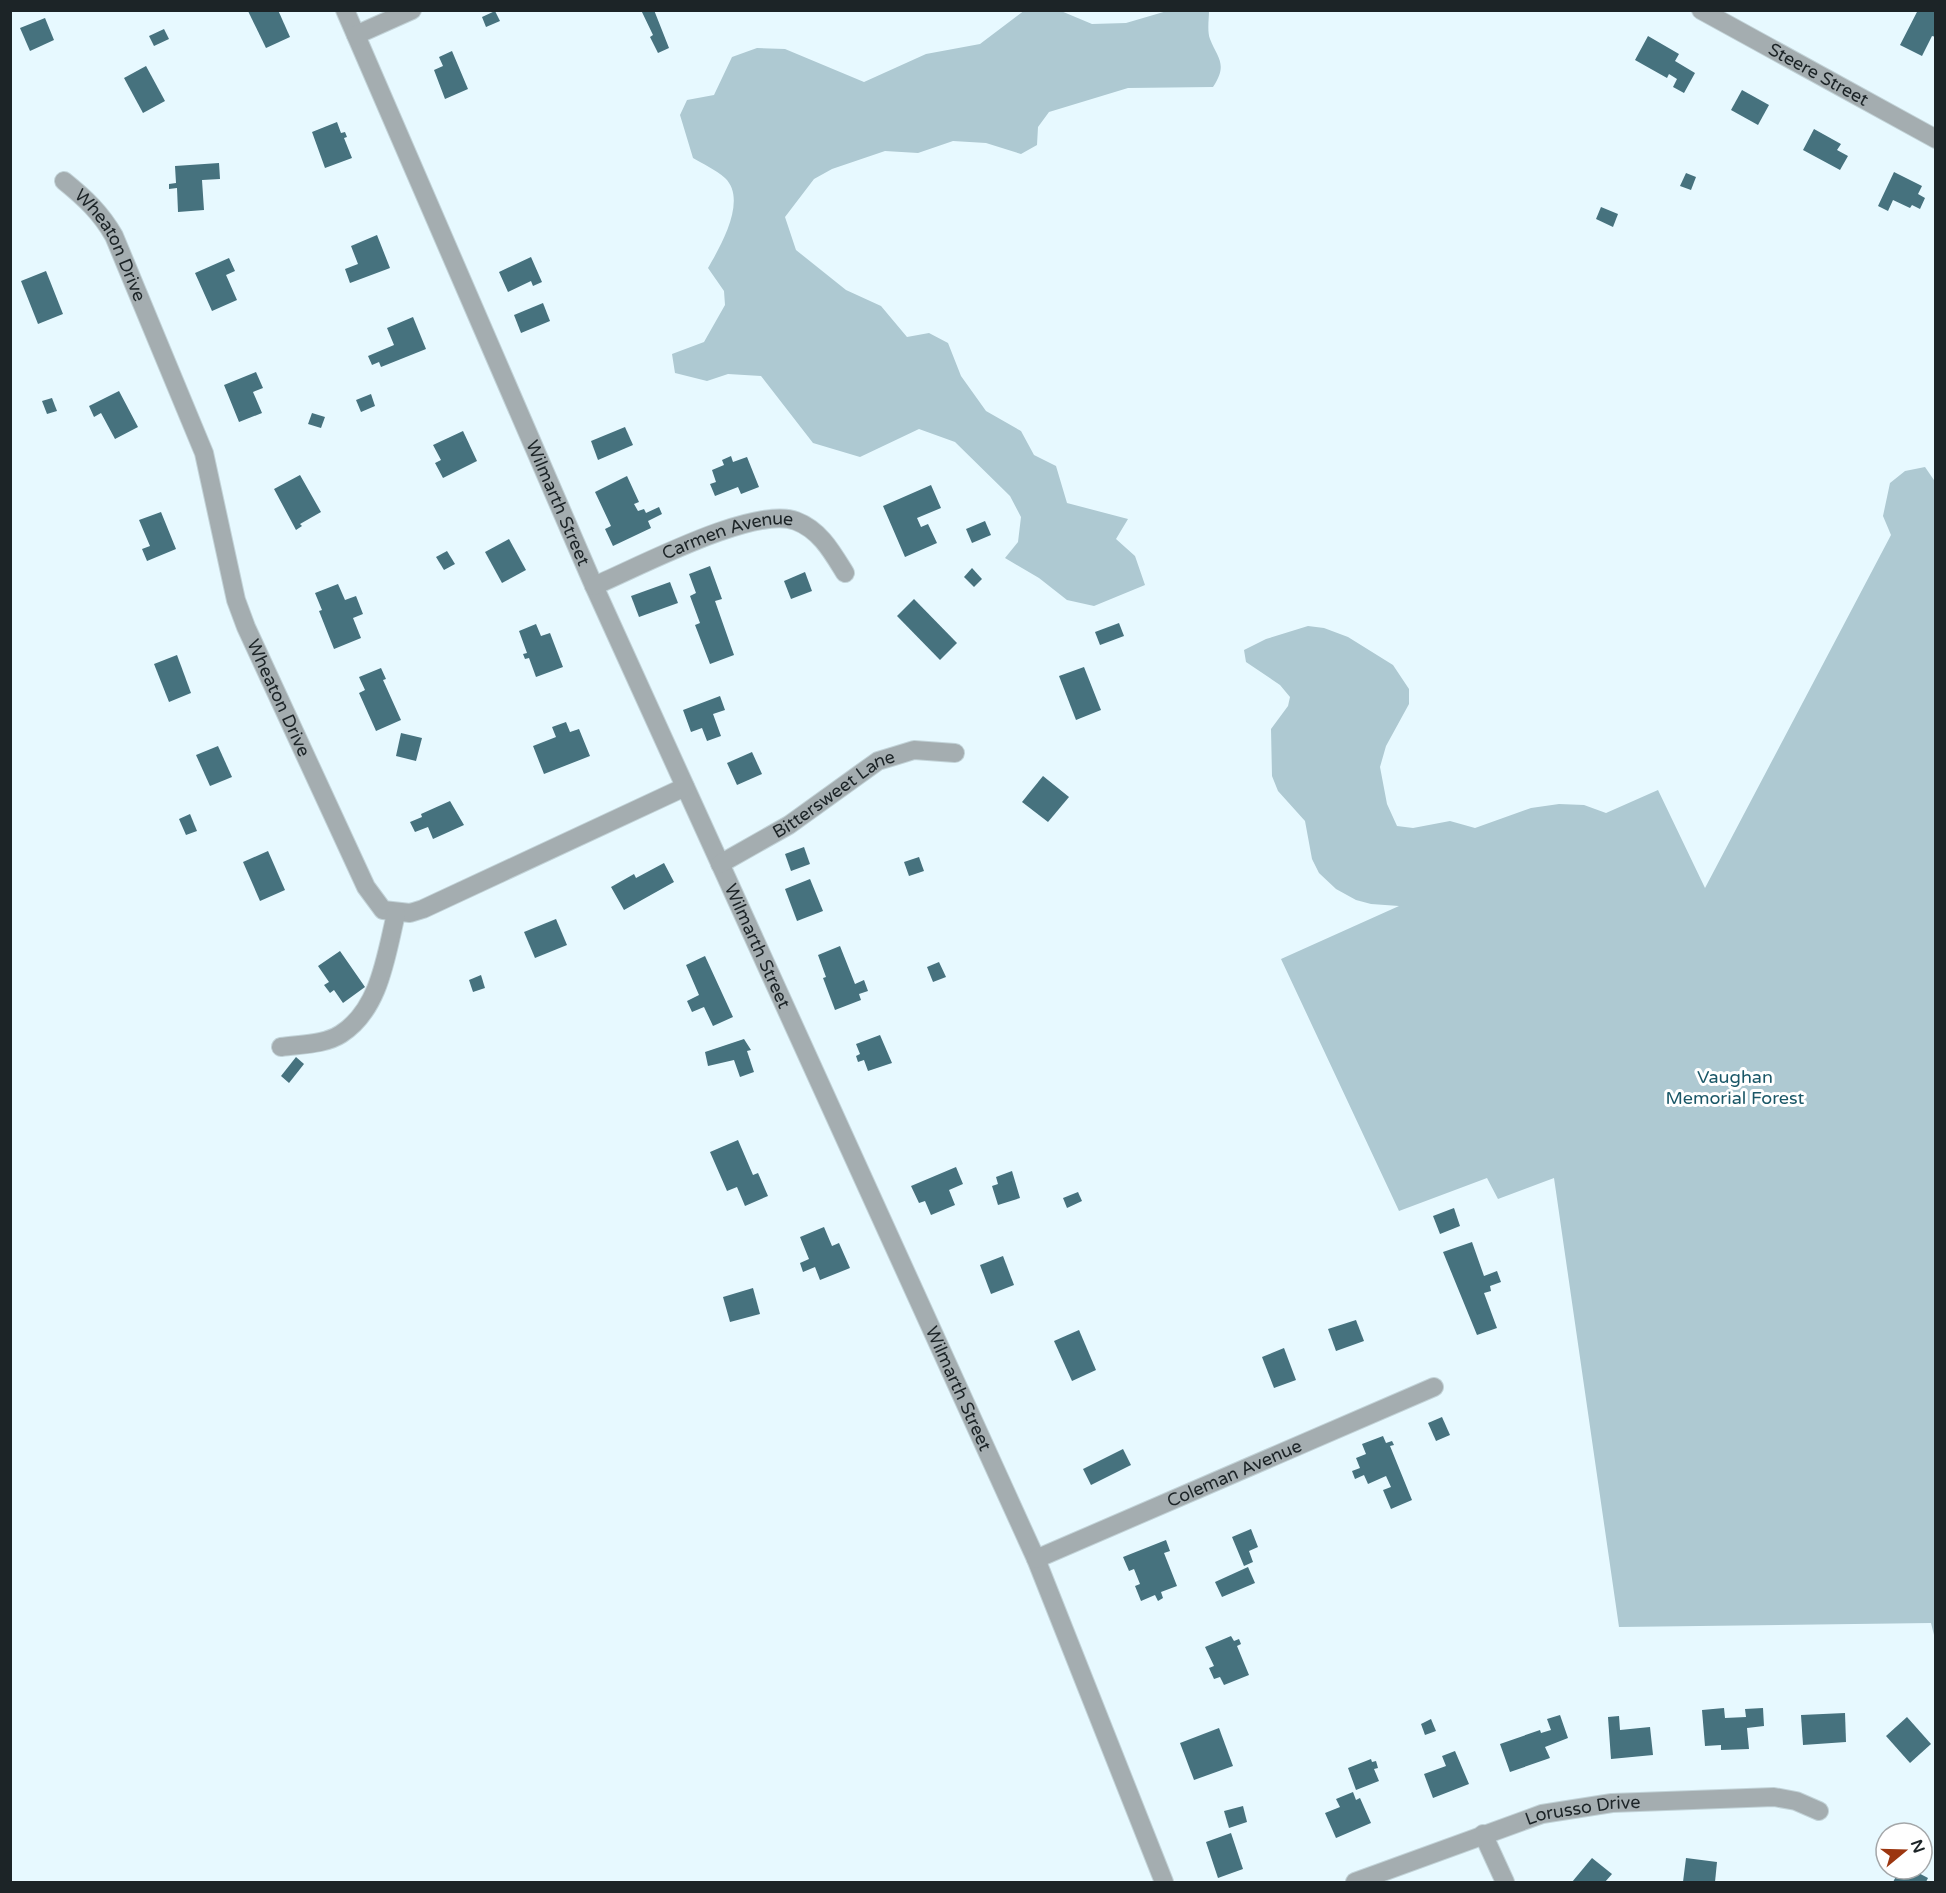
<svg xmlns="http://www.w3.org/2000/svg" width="1946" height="1893" font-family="'Varela Round',sans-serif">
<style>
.green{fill:#aec9d2}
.building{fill:#46727e}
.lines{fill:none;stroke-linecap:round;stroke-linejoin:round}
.minor-casing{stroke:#c2d3d8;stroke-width:20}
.minor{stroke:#a4adb0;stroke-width:18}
.labels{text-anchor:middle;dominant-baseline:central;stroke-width:6;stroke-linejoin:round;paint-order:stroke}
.street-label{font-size:18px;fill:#1c2427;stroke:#fff}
.park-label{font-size:18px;fill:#1a5767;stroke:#fff}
</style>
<rect width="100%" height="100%" fill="#e7f9ff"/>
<g class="green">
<path d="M1025,10L1061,11L1092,24L1126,23L1167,11H1209C1209,19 1207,31 1210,39C1218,59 1228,64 1213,87L1128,88L1049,112L1038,127L1037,145L1021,154L986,143L953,141L918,153L885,151L832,169L814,179L785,217L796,250L846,290L881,306L907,337L929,333L948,343L961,376L986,411L1021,431L1034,455L1056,466L1067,503L1128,519L1116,539L1135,556L1145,585L1094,606L1067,600L1039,578L1005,558L1018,542L1021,517L1010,496L955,442L919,429L860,457L813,443L761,376L728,374L707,381L675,373L672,354L704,342L725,305L724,291L708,268C720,247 748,200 725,178C716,170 703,164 693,158L680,115L687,100L714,95L732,57L757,48L785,49L864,82L926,54L980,44Z"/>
<polygon points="1925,467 1936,483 1935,1639 1931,1623 1619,1627 1554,1178 1498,1199 1487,1178 1399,1211 1281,959 1399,906 1371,904 1356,900 1336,889 1319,873 1312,859 1305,821 1278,791 1272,776 1271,729 1288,706 1290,697 1280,685 1246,662 1244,650 1266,639 1308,626 1324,628 1348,637 1393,665 1409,689 1409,704 1386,746 1380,767 1387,804 1397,826 1413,828 1450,821 1475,828 1531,808 1559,804 1584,805 1606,813 1658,790 1705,888 1891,535 1883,516 1890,483 1905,471"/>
</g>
<g class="building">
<polygon points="278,10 290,37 266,48 248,11"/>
<polygon points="641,10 654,10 669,48 658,53 650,37 653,35"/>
<polygon points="1918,10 1936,10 1936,37 1932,36 1922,56 1900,45"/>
<polygon points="495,11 500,21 486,27 482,17"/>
<polygon points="45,18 54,40 30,51 20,28"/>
<polygon points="164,29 169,39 154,46 149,36"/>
<polygon points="1648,36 1679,54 1675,61 1695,73 1684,93 1673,87 1677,79 1669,74 1667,78 1635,60"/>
<polygon points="452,51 468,89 445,99 434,70 443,66 439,57"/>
<polygon points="146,66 165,101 143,113 124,78"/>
<polygon points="1742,90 1769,105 1758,125 1731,110"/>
<polygon points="337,122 341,133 345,132 347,137 344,138 352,158 325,168 312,132"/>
<polygon points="1814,129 1841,144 1837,150 1848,156 1840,170 1803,150"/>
<polygon points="219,163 220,179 202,180 204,210 178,212 177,188 169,189 169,184 176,183 175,166"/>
<polygon points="1894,172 1922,186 1918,194 1925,198 1920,209 1912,205 1910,208 1893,200 1888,211 1878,206"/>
<polygon points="1686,173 1696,177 1691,190 1680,186"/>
<polygon points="1601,207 1618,214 1613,227 1596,219"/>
<polygon points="377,235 390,268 350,283 345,269 358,264 351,246"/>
<polygon points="531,257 542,282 533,286 531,281 508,292 499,272"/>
<polygon points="229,258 235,271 226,275 237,300 212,311 195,273"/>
<polygon points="46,271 63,314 38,324 21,281"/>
<polygon points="543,303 550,321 521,333 514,315"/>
<polygon points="413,317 426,349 381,367 379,362 372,365 368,356 394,345 387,328"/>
<polygon points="256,372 263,388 253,392 262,413 239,422 224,385"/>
<polygon points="119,391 138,427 115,439 101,413 94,417 89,406"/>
<polygon points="371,394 375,406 361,412 356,400"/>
<polygon points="52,398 57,411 47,414 42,401"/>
<polygon points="312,413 325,417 321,428 308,424"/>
<polygon points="625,427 633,445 598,460 591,441"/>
<polygon points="463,431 477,461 443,478 435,463 441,460 433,445"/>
<polygon points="731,456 733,462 747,457 759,487 741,494 738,487 715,496 710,484 716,482 712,470 724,465 722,460"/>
<polygon points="300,475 321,512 300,524 302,526 296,530 274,489"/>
<polygon points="627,476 639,502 634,504 638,511 644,509 646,513 659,507 662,514 648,521 651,528 613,546 605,529 611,526 595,492"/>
<polygon points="931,485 941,508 917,518 921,527 928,524 937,543 905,557 883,506"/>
<polygon points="161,512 176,549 147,561 142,549 150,546 139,520"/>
<polygon points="985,521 991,535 972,543 966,529"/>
<polygon points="509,539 526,570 502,583 485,552"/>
<polygon points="447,551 455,564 444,570 436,557"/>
<polygon points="710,566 722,599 715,601 734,655 710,664 695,625 700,623 690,596 696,593 689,574"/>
<polygon points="972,568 982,579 974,587 964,577"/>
<polygon points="805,572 812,591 791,599 784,581"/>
<polygon points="670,582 678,603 639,617 631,596"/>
<polygon points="338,584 345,600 356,596 363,614 353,618 361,638 334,649 319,611 322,610 315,593"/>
<polygon points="914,599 957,643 940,660 897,616"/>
<polygon points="1119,623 1124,636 1100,645 1095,632"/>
<polygon points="536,624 541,636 550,633 563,667 536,677 529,658 525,659 523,654 527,653 519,631"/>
<polygon points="177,655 191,693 169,702 154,664"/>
<polygon points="1084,667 1101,710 1076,720 1059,676"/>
<polygon points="381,668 386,679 383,680 401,720 376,731 359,693 365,690 359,677"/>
<polygon points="720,696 725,710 713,714 721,736 707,741 702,728 691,732 683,710"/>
<polygon points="566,722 570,732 579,729 590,756 544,774 533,746 556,737 552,727"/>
<polygon points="401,733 422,738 416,761 396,756"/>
<polygon points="218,746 232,777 210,786 196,755"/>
<polygon points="752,752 762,774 737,785 727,763"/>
<polygon points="1043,776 1069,797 1048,822 1022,802"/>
<polygon points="450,801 464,825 433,839 428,827 415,832 410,822 422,817 421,814"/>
<polygon points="190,814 197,831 186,835 179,819"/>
<polygon points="804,847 810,864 791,871 785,854"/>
<polygon points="268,851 285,890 260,901 243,862"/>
<polygon points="919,857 924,871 909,876 904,862"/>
<polygon points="664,863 674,882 624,910 611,887 634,874 636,878"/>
<polygon points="810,879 823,911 797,921 785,889"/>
<polygon points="556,919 567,945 535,958 524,932"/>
<polygon points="840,946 855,984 864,980 868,991 859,994 861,1000 835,1010 823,978 826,977 818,955"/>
<polygon points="340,951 365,987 343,1003 334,990 330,993 324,985 329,982 318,966"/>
<polygon points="705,956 733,1017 713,1026 704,1007 692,1012 687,1001 699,995 686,965"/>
<polygon points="939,962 946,977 933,982 927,967"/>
<polygon points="481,975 485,988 473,992 469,980"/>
<polygon points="880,1035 892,1063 868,1071 864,1060 858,1062 856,1056 860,1054 856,1044"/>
<polygon points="744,1039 751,1050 747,1051 754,1072 740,1077 734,1060 708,1066 705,1052"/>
<polygon points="296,1057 304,1064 289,1083 281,1076"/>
<polygon points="738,1140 753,1175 758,1173 768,1196 745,1206 737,1187 727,1191 710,1152"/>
<polygon points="956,1167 963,1184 949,1190 955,1205 931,1215 925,1201 919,1203 911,1186"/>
<polygon points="1012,1171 1020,1198 998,1205 992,1186 998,1184 996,1177"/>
<polygon points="1078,1192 1082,1201 1067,1208 1063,1198"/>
<polygon points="1454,1208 1460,1226 1440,1234 1433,1216"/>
<polygon points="824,1227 832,1246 839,1243 850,1268 820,1280 815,1267 803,1272 800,1263 809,1259 800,1237"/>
<polygon points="1472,1242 1484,1276 1497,1271 1501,1282 1490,1286 1491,1291 1484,1293 1497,1328 1477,1335 1443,1252"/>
<polygon points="1003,1256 1014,1285 991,1294 980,1265"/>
<polygon points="753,1288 760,1314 730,1322 723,1297"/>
<polygon points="1356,1320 1364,1341 1336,1351 1328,1329"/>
<polygon points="1079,1330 1096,1370 1072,1381 1054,1341"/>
<polygon points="1284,1348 1296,1380 1274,1388 1262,1357"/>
<polygon points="1442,1417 1450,1435 1436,1441 1428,1423"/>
<polygon points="1383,1436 1386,1443 1392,1441 1394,1445 1390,1446 1412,1500 1391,1509 1383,1490 1391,1487 1386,1476 1368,1484 1364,1475 1355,1479 1352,1471 1360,1468 1356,1458 1366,1454 1362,1444"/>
<polygon points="1123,1449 1131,1465 1091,1485 1083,1469"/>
<polygon points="1251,1529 1258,1547 1249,1551 1253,1562 1244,1566 1232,1537"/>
<polygon points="1166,1540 1170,1551 1164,1553 1177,1586 1161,1592 1163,1598 1158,1601 1155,1595 1141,1601 1135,1586 1140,1584 1134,1569 1129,1571 1123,1557"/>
<polygon points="1248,1567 1255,1583 1222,1597 1215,1582"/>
<polygon points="1231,1636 1234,1641 1239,1639 1241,1644 1237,1646 1249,1675 1224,1685 1220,1677 1214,1679 1209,1668 1214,1666 1205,1647"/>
<polygon points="1724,1708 1725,1718 1746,1717 1745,1709 1763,1708 1764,1726 1747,1728 1749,1749 1721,1750 1721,1745 1705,1746 1702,1710"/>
<polygon points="1845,1713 1846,1742 1803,1745 1801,1715"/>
<polygon points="1560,1715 1568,1738 1545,1747 1550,1758 1510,1772 1500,1744 1540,1730 1541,1733 1551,1730 1547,1719"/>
<polygon points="1619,1716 1620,1730 1650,1727 1653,1755 1611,1759 1608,1717"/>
<polygon points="1907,1717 1931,1744 1910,1763 1886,1736"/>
<polygon points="1431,1719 1436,1731 1425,1735 1421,1724"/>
<polygon points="1219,1728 1233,1766 1194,1780 1180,1743"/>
<polygon points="1455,1751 1469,1784 1433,1798 1424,1774 1446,1766 1442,1756"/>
<polygon points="1371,1759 1372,1762 1376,1761 1378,1768 1374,1769 1379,1781 1356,1790 1348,1768"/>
<polygon points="1353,1792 1356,1800 1360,1798 1371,1823 1336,1838 1325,1813 1340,1807 1336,1799"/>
<polygon points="1243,1806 1247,1822 1229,1828 1224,1811"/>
<polygon points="1231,1833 1243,1869 1218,1878 1206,1842"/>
<polygon points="1592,1858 1612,1874 1605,1882 1572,1882"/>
<polygon points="1686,1858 1717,1862 1715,1882 1683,1882"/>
<polygon points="1900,1869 1911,1869 1928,1878 1926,1882 1893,1882"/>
</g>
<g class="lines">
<g class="minor-casing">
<g id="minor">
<path id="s1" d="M345,10L594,586L1036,1559L1164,1882"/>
<path id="s2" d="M1701,10L1936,139"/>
<polyline points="356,35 412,10"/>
<path id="s3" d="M64,181C85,198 101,213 114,236L204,453L236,600L246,627L366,887L383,910L410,913L423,909L685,787"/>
<path id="s4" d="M594,586C637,568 754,505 796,521C820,530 832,552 845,573"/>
<path id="s5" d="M720,864L789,825L878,761L914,750L955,753"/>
<path d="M281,1047C300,1044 324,1045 341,1034C380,1009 386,955 396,914"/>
<path id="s6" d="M1036,1559L1434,1387"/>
<polyline points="1483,1834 1505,1882"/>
<path id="s7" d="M1355,1882L1542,1814L1612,1803L1774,1797L1796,1801L1819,1811"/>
</g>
</g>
<use href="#minor" class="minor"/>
</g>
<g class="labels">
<g class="street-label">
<text stroke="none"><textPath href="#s2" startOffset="134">Steere Street</textPath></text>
<text stroke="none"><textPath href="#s3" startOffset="81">Wheaton Drive</textPath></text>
<text stroke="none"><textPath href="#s1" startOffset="537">Wilmarth Street</textPath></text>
<text stroke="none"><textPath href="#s4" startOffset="144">Carmen Avenue</textPath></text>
<text stroke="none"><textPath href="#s3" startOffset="567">Wheaton Drive</textPath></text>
<text stroke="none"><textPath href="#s5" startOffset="134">Bittersweet Lane</textPath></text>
<text stroke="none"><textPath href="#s1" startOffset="1023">Wilmarth Street</textPath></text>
<text stroke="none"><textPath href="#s1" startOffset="1509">Wilmarth Street</textPath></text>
<text stroke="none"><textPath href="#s6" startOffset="216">Coleman Avenue</textPath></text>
<text stroke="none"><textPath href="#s7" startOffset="240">Lorusso Drive</textPath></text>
</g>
<g class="park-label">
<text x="1735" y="1077">Vaughan<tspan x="1735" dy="21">Memorial Forest</tspan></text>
</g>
</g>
<rect width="1946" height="1893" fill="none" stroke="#1c2427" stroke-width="24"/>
<g transform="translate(1904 1851) rotate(71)"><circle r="28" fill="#ffffff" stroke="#a4a7a9" stroke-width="1.5"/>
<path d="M0-4.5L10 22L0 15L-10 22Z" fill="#9c3610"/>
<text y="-9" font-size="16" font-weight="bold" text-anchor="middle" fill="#1c2427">N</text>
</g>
</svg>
